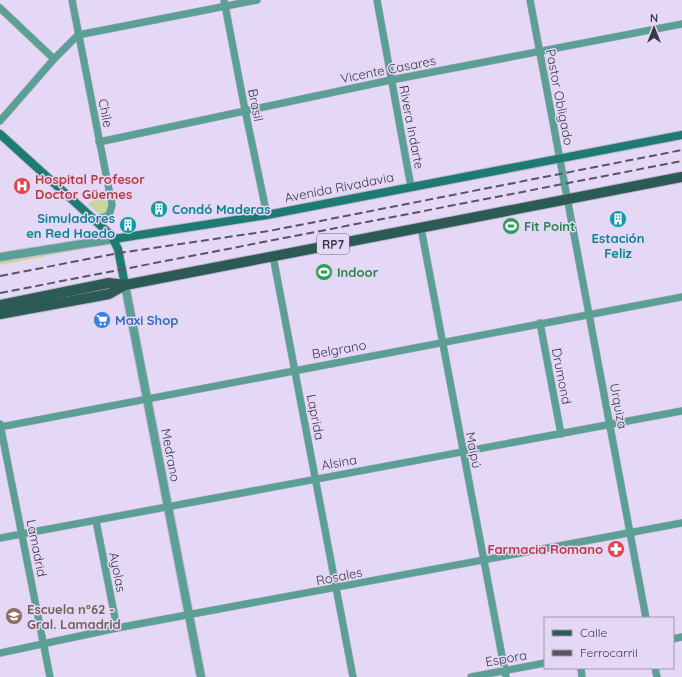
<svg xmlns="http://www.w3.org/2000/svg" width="682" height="677" font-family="Quicksand,sans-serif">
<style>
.green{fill:#c8d697}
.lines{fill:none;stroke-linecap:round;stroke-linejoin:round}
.minor-casing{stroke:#bfb5cf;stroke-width:8}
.tertiary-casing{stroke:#bfb5cf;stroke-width:10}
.secondary-casing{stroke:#bfb5cf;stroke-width:10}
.primary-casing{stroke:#bfb5cf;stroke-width:12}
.minor{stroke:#5b9f95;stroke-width:7}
.tertiary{stroke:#5b9f95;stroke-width:8}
.secondary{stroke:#1d7b71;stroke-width:8}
.primary{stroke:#2b5b54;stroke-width:10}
.rail{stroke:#5a5563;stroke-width:2;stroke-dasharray:8 4;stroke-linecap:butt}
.labels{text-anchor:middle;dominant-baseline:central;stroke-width:3;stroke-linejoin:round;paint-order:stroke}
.shield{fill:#e4d8f6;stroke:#6e6879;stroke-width:1}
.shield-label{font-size:12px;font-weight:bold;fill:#3c3843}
.street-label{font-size:13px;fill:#3c3843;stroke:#e4d8f6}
.health-label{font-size:13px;font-weight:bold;fill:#be3a42;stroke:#e4d8f6;text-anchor:start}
.culture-label{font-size:13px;font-weight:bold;fill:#0d838f;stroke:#e4d8f6;text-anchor:start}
.leisure-label{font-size:13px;font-weight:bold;fill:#27864d;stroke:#e4d8f6;text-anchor:start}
.shop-label{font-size:13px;font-weight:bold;fill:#366cbe;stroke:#e4d8f6;text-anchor:start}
.education-label{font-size:13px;font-weight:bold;fill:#785e54;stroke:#e4d8f6;text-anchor:start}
</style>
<rect width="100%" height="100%" fill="#e4d8f6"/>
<g class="green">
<polygon points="105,193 108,211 99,214 88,204"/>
<polygon points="81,247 87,248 0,265 0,261"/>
</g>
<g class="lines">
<g class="minor-casing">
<g id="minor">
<polyline points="72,0 112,205 109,215 95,220"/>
<polyline points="224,0 245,110 267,215"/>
<polyline points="377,0 411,187"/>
<polyline points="530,0 646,618"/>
<polyline points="0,8 54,59"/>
<polyline points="0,121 54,59 78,35 257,0"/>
<polyline points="99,142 391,80 682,24"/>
<polyline points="421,228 506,677"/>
<polyline points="273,256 353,677"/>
<polyline points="540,323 561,434"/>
<polyline points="0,424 50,677"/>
<path d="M0,427C227,384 454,339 682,297"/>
<polyline points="96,521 117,628"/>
<polyline points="0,538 682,411"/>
<polyline points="673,639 682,637"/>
<polyline points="0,653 117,628 682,523"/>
<polyline points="581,668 582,677"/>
<polyline points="655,668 657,677"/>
<polyline points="471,677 545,663"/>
</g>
</g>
<g class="tertiary-casing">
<g id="tertiary">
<polyline points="0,257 114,239"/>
<polyline points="125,285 201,677"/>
</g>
</g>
<g class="secondary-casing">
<g id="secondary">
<polyline points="0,134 111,235 118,249 125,285"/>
<polyline points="114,239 267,215 682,135"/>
</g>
</g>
<g class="primary-casing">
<g id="primary">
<polyline points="0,305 109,283 125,285 682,177"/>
<polyline points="0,314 109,294 125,285"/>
</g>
</g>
<use href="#minor" class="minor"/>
<use href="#tertiary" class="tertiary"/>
<use href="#secondary" class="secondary"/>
<use href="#primary" class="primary"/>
<g class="rail">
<polyline points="0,276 119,253 269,231 682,150"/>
<polyline points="0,293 682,161"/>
</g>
</g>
<defs>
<g id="hospital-disc" transform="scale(0.9)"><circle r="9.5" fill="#e0444e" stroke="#e4d8f6"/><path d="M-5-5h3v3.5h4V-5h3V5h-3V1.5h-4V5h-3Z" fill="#fff"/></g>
<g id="building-disc" transform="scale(0.9)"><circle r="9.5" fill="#0f9aa8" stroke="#e4d8f6"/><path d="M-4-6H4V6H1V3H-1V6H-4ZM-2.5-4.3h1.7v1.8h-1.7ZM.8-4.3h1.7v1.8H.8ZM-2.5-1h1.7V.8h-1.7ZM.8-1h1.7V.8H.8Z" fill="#fff"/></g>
<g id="stadium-disc" transform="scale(0.9)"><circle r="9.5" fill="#2e9e5b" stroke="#e4d8f6"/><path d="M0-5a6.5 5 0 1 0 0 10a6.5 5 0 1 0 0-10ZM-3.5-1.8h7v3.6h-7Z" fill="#fff"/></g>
<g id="supermarket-disc" transform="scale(0.9)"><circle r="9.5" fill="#3f7fe0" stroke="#e4d8f6"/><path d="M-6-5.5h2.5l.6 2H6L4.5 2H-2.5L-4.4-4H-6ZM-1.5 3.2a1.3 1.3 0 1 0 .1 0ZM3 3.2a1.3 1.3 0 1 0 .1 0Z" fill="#fff"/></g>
<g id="pharmacy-disc" transform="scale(0.9)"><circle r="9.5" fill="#e0444e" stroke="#e4d8f6"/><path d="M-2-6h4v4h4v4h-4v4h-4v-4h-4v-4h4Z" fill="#fff"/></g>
<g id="school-disc" transform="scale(0.9)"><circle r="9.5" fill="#8d6e63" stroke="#e4d8f6"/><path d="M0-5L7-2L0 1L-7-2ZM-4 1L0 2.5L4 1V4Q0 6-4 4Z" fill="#fff"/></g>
</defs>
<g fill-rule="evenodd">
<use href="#hospital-disc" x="22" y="186"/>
<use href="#building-disc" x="159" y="209"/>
<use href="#building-disc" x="618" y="219"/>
<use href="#building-disc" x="128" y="225"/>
<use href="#stadium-disc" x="511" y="226"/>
<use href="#stadium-disc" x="324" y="272"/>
<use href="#supermarket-disc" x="102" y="320"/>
<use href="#pharmacy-disc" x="616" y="549"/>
<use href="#school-disc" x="14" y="616"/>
</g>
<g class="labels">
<rect class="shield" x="317" y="234" width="32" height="20" rx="3"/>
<g class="shield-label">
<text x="333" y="244">RP7</text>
</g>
<g class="street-label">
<text transform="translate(388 69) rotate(-11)">Vicente Casares</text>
<text transform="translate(560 97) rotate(79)">Pastor Obligado</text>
<text transform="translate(256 105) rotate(79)">Brasil</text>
<text transform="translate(106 113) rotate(79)">Chile</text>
<text transform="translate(412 127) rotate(79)">Rivera Indarte</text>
<text transform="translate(339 187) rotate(-11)">Avenida Rivadavia</text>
<text transform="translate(339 349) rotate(-10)">Belgrano</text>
<text transform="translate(562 376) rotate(79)">Drumond</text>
<text transform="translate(619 406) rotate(79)">Urquiza</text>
<text transform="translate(316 417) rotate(79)">Laprida</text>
<text transform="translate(474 450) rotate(79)">Maipú</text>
<text transform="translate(171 455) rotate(79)">Medrano</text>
<text transform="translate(339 462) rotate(-10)">Alsina</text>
<text transform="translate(37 548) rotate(79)">Lamadrid</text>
<text transform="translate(118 572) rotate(79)">Ayolas</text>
<text transform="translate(339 576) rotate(-11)">Rosales</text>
<text transform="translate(506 658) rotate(-10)">Espora</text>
</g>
<g class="health-label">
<text x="35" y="179">Hospital Profesor<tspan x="35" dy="15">Doctor Güemes</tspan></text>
<text x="603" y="549" text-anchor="end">Farmacia Romano</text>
</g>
<g class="culture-label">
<text x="172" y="209">Condó Maderas</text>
<text x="115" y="218" text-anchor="end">Simuladores<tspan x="115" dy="15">en Red Haedo</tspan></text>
<text x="618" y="238" text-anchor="middle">Estación<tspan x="618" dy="15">Feliz</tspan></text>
</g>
<g class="leisure-label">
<text x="524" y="226">Fit Point</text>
<text x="337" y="272">Indoor</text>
</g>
<g class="shop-label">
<text x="115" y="320">Maxi Shop</text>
</g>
<g class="education-label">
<text x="27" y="609">Escuela n°62 -<tspan x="27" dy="15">Gral. Lamadrid</tspan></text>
</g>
</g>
<rect x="544" y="617" width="130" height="52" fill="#e4d8f6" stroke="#a198ae"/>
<rect x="552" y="630" width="20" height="6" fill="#2b5b54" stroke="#a198ae"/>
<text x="580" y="637" font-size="12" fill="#3c3843">Calle</text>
<rect x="552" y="650" width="20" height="6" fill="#5a5563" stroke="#a198ae"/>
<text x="580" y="657" font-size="12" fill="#3c3843">Ferrocarril</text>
<g transform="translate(654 28)" stroke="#e4d8f6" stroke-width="3" paint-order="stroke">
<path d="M0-3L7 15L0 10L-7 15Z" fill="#3c3843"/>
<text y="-6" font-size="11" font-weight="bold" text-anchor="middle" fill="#3c3843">N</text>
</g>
</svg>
